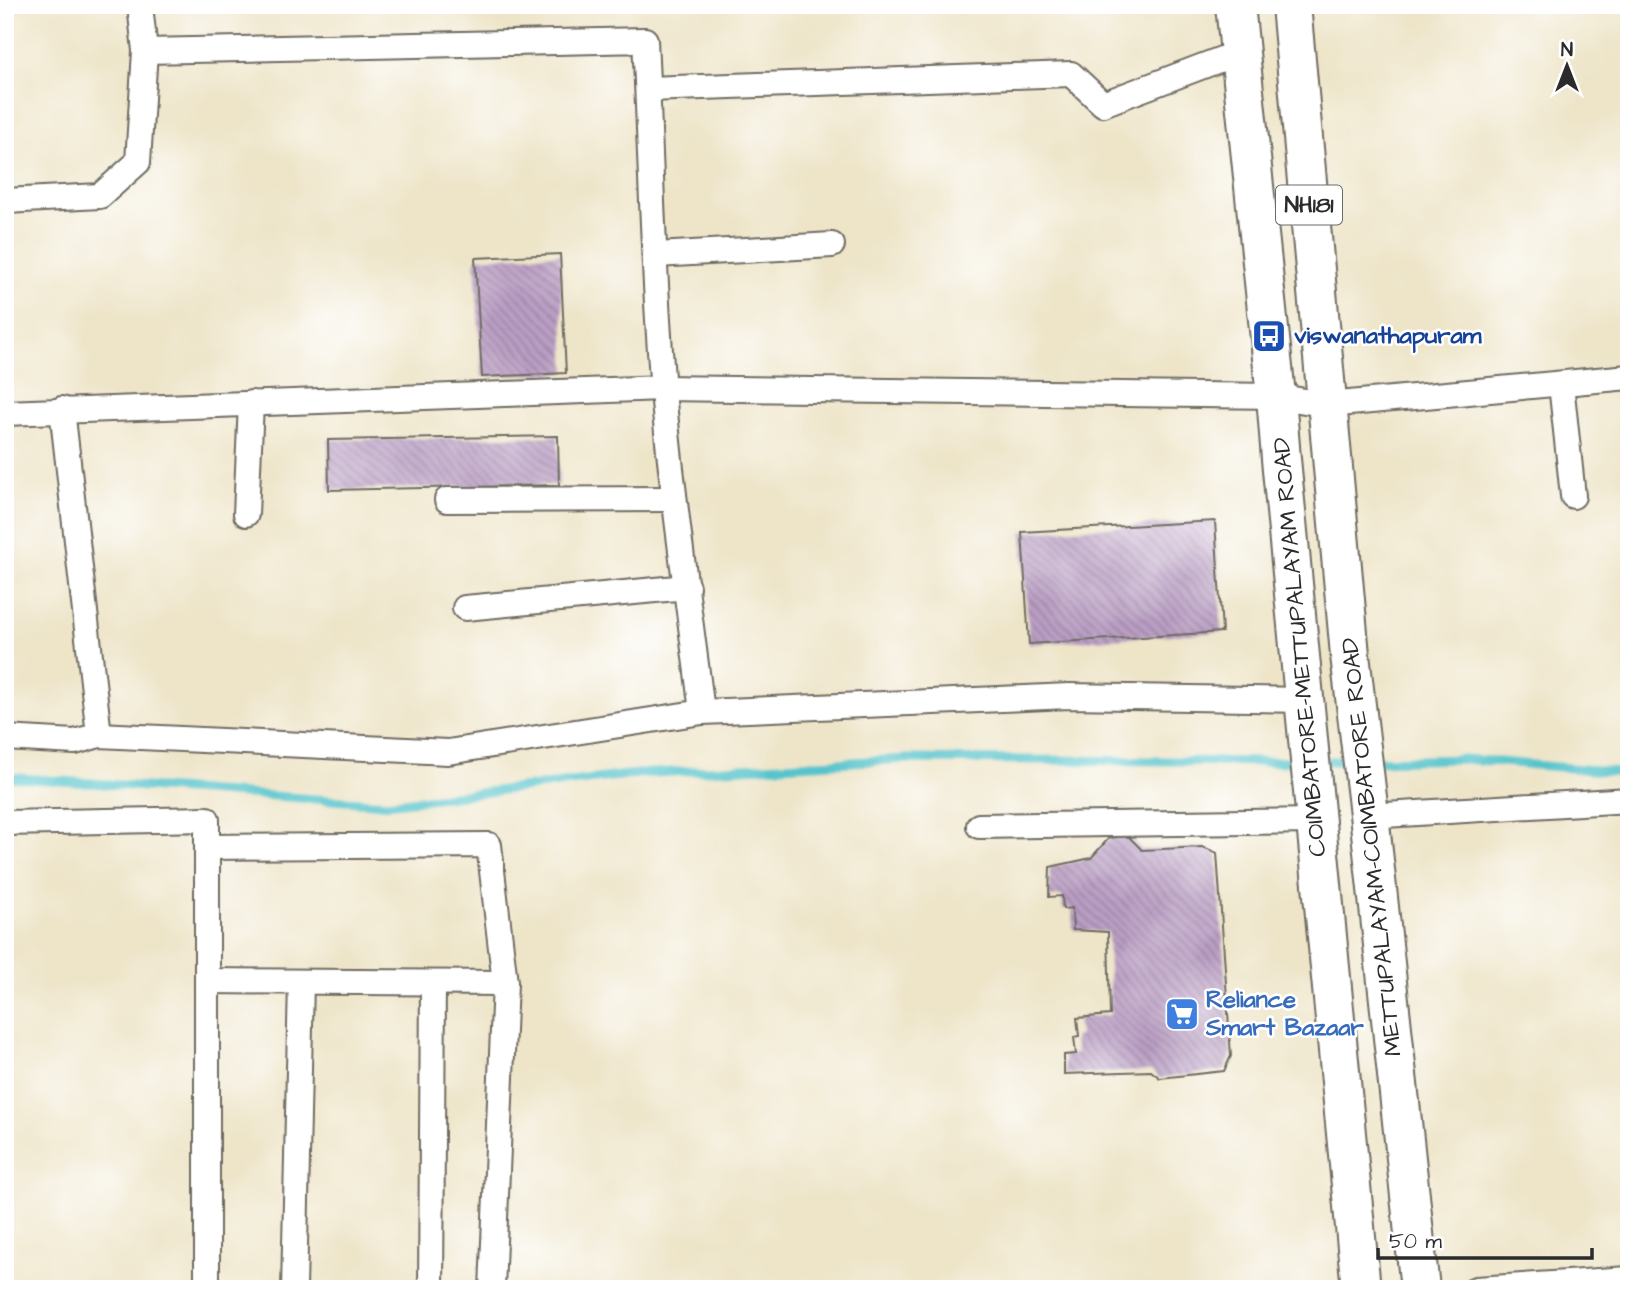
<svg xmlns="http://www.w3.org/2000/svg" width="1634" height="1294" font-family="'Architects Daughter',sans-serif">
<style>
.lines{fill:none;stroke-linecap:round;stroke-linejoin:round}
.stream{stroke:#57c4cc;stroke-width:9}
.building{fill:url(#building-back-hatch)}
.minor-casing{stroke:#6f6c62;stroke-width:28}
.trunk-casing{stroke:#6f6c62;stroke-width:42}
.minor{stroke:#fff;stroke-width:24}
.trunk{stroke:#fff;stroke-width:38}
.labels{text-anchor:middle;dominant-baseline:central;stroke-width:5;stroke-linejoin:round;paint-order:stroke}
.shield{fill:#fff;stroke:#6b6b6b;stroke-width:2}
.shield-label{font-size:23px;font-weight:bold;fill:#2b2b2b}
.transit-label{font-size:24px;font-weight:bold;fill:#164399;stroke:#fff;text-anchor:start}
.street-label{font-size:24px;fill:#2b2b2b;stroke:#fff}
.shop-label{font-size:24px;font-weight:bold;fill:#366cbe;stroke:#fff;text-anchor:start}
</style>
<defs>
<pattern id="building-back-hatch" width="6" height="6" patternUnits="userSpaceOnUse" patternTransform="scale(1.75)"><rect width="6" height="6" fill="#ba9ec4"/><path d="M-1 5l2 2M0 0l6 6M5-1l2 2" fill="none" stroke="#97819f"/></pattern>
</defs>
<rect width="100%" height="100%" fill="#fff"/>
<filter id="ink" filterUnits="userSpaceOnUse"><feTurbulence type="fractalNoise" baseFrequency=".0143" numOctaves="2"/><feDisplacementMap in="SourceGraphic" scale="14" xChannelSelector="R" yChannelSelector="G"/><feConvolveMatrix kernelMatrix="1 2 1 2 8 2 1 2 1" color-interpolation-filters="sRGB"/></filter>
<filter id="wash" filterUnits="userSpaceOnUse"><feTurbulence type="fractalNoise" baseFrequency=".00686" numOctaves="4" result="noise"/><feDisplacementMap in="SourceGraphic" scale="28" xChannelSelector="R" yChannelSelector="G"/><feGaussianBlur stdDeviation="1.57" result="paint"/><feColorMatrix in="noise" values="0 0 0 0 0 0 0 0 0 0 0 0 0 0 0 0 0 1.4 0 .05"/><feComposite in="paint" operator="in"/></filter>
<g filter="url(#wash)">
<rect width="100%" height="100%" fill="#eee5c9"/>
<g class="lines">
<g class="stream">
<polyline points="1320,761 1355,761"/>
<polyline points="1372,761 1465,759 1629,773"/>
<polyline points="5,777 386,804 637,774 906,759 1302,762"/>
</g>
</g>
<g id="blocks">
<g class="building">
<polygon points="560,254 566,373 482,377 475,258"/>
<polygon points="558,436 559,485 329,490 328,440"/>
<polygon points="1215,521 1222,632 1029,644 1022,532"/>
<polygon points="1128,836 1142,850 1203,847 1217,853 1231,1056 1224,1071 1160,1078 1151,1071 1064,1074 1064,1055 1076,1054 1074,1037 1079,1036 1077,1018 1110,1015 1108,932 1073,930 1072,908 1063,909 1062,896 1049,897 1050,867 1091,858 1109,838"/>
</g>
</g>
</g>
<g filter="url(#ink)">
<use href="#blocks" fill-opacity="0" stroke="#6f6c62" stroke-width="2"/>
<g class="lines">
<g class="minor-casing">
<g id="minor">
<path d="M145,51L645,40C651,156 653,274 663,390C672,498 689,605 702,712"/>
<polyline points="648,89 1071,74 1103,104 1240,52"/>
<polyline points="5,201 100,196 138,162 145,51 140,5"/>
<polyline points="656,255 832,245"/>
<polyline points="1561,384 1573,496"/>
<polyline points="62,409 99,735"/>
<polyline points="5,413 662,388 1276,396 1328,405 1629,377"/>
<polyline points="447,500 673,499"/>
<polyline points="246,514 251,403"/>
<polyline points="465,608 687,587"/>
<polyline points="5,738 75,742 99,735 448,752 702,712 1069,696 1304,700"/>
<polyline points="1369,816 1629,800"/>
<polyline points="5,823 207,819 207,1289"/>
<polyline points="979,826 1316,821"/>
<polyline points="207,847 489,845 505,983 492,1289"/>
<polyline points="207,981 505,983"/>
<polyline points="294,1289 301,982"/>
<polyline points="431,1289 433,983"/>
<polyline points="1476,1289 1629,1279"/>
</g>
</g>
<g class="trunk-casing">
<g id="trunk">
<polyline points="1235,5 1276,396 1281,459 1361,1289"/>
<polyline points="1291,5 1350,655 1369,814 1420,1289"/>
</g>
</g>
<use href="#minor" class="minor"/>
<use href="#trunk" class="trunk"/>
</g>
</g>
<defs>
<g id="bus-square" transform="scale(1.75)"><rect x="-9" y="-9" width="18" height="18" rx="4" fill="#1a4fb4" stroke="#fff"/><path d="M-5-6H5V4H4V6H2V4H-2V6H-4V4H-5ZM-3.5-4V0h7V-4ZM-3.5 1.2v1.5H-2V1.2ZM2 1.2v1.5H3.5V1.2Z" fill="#fff"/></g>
<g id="supermarket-square" transform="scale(1.75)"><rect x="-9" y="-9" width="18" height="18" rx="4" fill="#3f7fe0" stroke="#fff"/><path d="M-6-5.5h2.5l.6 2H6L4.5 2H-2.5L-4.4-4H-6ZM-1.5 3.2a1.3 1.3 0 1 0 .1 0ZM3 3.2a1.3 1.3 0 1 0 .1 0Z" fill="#fff"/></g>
</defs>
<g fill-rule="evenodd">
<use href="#bus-square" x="1269" y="336"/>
<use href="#supermarket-square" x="1182" y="1014"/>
</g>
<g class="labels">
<rect class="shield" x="1276" y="185.5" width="66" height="39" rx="5"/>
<g class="shield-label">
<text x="1309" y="205">NH181</text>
</g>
<g class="transit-label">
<text x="1294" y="336">viswanathapuram</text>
</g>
<g class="street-label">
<text transform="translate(1300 647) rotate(-95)">COIMBATORE-METTUPALAYAM ROAD</text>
<text transform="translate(1372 847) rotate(-96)">METTUPALAYAM-COIMBATORE ROAD</text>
</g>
<g class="shop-label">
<text x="1206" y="1000">Reliance<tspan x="1206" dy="28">Smart Bazaar</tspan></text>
</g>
</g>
<rect width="1634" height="1294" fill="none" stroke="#fff" stroke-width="28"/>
<g transform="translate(1567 66)" stroke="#ffffff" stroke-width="5" paint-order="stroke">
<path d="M0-5L12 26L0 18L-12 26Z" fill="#2b2b2b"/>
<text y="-10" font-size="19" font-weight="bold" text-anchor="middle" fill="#2b2b2b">N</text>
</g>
<path d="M1378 1248v10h214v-10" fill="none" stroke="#2b2b2b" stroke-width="3.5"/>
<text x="1389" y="1248" font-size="21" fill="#2b2b2b" stroke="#ffffff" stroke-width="5" paint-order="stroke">50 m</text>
</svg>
